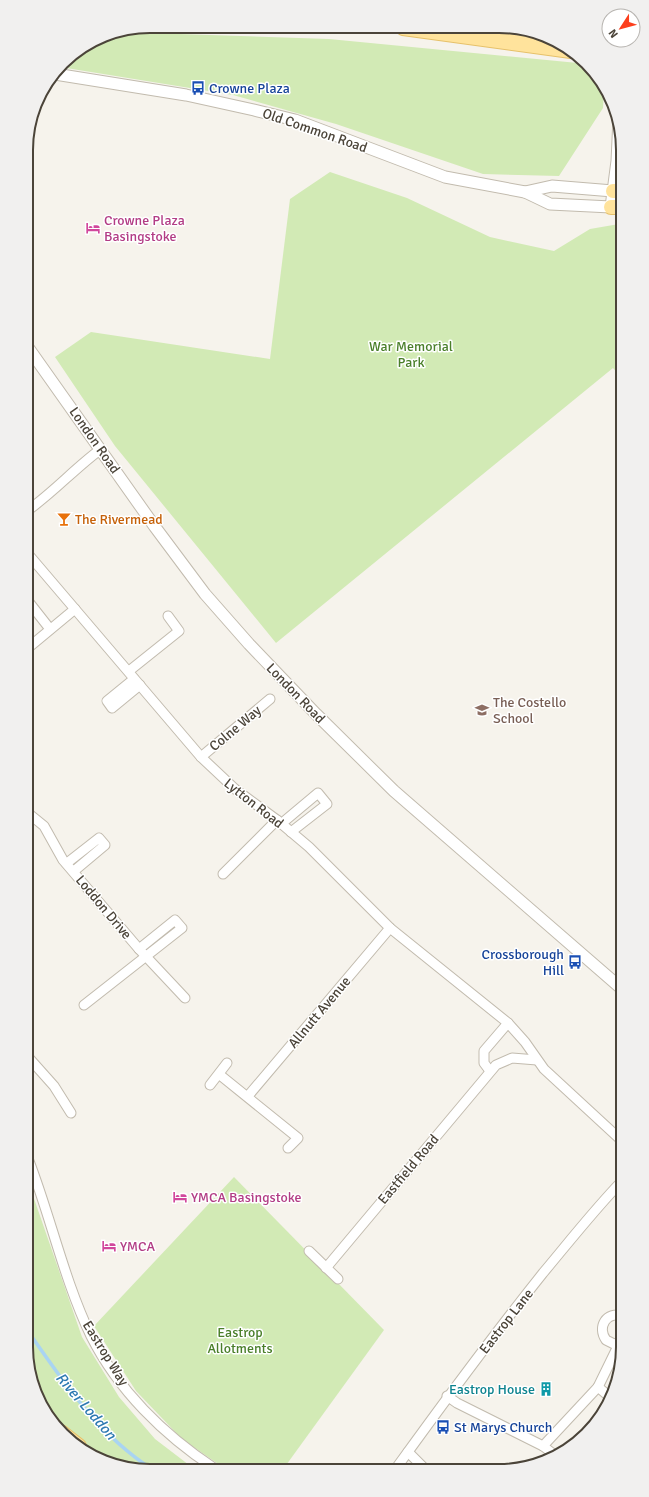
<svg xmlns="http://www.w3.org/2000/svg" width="649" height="1497" viewBox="0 0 649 1497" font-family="Signika,sans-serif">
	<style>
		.green { fill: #d2eab5 }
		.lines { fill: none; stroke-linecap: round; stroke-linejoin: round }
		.stream { stroke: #a9d4f2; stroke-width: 3.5 }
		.minor-casing { stroke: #c2bbae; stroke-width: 11 }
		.tertiary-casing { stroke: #c2bbae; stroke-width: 13 }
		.primary-casing { stroke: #e6c16a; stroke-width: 16 }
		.minor { stroke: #fff; stroke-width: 9 }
		.tertiary { stroke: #fff; stroke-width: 11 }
		.primary { stroke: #ffe39c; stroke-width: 14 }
		.labels { text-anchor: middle; stroke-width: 3; stroke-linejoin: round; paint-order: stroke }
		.transit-label { font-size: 14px; fill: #164399; stroke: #fff; text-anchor: start }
		.street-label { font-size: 14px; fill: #4b4439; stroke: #fff }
		.hotel-label { font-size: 14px; fill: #b23c85; stroke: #fff; text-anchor: start }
		.park-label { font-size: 14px; fill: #4a7f2a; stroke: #fff }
		.food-label { font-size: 14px; fill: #c56008; stroke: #fff; text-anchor: start }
		.education-label { font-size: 14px; fill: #785e54; stroke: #fff; text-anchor: start }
		.culture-label { font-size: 14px; fill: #0d838f; stroke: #fff; text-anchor: end }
		.water-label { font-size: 15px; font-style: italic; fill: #2e7ab2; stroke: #fff }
		.rim { fill: none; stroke: #4b4439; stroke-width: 2 }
	</style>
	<rect width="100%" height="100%" fill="#f6f3ec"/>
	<g class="green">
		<polygon points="141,28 179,34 329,39 588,64 604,91 603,108 559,176 483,174 336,124 233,95 60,67 68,57 103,35"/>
		<polygon points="330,172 407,198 490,237 554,251 590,229 619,224 620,376 613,368 276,643 115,446 55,357 91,332 270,359 290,199"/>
		<polygon points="234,1177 384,1330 284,1468 224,1468 182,1439 136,1391 94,1326"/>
		<polygon points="30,1187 82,1337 119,1397 155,1439 193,1468 126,1469 98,1455 48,1416 43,1409 30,1379"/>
	</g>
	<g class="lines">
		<path class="stream" d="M30 1334C64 1383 100 1436 152 1469"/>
		<defs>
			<g id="minor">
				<path d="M27 511C54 492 75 468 101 449"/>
				<polyline points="28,554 201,757 235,789 277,820 309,847 390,928 508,1023 525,1042 544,1069 622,1141"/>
				<polyline points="28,601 50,629"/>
				<polyline points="28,648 75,609"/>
				<polyline points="129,671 179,631 168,616"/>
				<polyline points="134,679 107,701 112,708 140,685"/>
				<polyline points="201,757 270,699"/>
				<polyline points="28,813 44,826 63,860 139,949 185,998"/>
				<polyline points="281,824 318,793 327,804 291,832"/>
				<polyline points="67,863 99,838 105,845 74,871"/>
				<polyline points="223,874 277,820"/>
				<polyline points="84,1005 182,928 175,920 139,949"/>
				<polyline points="29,1058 54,1086 71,1113"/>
				<polyline points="490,1071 484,1063 484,1051 508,1023"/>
				<polyline points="220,1075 298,1138 288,1148"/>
				<polyline points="210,1085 227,1063"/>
				<polyline points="248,1096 390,928"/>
				<path d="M29 1161C51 1218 64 1280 91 1336 118 1390 164 1435 214 1468"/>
				<polyline points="309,1251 338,1279"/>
				<polyline points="326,1268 496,1065 512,1058 537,1060"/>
				<path d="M623 1316C606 1311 597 1327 606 1340L614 1344 623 1343"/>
				<polyline points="598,1387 619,1344"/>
				<polyline points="447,1396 457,1403 543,1446 556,1456"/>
				<polyline points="543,1446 598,1387 611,1398"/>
				<polyline points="408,1452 423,1467"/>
				<path d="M397 1467C444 1402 492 1337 543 1273 569 1242 594 1210 622 1181"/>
			</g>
			<g id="tertiary">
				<polyline points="55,74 186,95 254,110 295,120 445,177 525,192 550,204 611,207 617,161 619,118"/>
				<polyline points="525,192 552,186 613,191"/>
				<polyline points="27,346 155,527 205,594 249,644 316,714 394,791 622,989"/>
			</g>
			<g id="primary">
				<polyline points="403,28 571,51"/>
				<polyline points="475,29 534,32"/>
				<polyline points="613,191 619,191"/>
				<polyline points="611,207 619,207"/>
				<polyline points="61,1432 79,1446"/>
			</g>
		</defs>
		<use href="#minor" class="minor-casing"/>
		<use href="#tertiary" class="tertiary-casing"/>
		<use href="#primary" class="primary-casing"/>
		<use href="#minor" class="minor"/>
		<use href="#tertiary" class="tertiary"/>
		<use href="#primary" class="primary"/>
	</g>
	<defs>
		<symbol id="bus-bare" viewBox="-9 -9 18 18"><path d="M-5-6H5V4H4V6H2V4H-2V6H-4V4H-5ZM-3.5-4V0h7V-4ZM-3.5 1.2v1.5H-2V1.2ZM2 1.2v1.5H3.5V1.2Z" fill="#1a4fb4" stroke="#fff" stroke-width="2.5" paint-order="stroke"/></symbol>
		<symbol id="hotel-bare" viewBox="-9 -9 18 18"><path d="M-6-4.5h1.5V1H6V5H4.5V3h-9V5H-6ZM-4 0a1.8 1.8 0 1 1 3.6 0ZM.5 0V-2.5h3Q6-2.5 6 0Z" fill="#d1479c" stroke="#fff" stroke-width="2.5" paint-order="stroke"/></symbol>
		<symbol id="bar-bare" viewBox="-9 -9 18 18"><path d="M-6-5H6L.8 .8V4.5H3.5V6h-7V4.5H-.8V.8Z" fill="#e8710a" stroke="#fff" stroke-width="2.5" paint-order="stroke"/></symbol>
		<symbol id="school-bare" viewBox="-9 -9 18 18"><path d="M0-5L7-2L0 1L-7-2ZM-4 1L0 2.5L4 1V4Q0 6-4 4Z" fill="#8d6e63" stroke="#fff" stroke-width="2.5" paint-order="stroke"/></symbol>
		<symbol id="building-bare" viewBox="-9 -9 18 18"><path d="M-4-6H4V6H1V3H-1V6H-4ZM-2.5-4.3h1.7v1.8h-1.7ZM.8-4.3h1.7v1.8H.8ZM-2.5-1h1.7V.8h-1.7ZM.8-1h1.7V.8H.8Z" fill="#0f9aa8" stroke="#fff" stroke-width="2.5" paint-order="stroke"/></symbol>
	</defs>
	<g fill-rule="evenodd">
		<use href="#bus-bare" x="188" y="78" width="20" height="20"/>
		<use href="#hotel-bare" x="83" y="218" width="20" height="20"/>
		<use href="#bar-bare" x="54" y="509" width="20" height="20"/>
		<use href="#school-bare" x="472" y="700" width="20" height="20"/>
		<use href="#bus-bare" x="565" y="952" width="20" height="20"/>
		<use href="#hotel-bare" x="170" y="1187" width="20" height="20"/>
		<use href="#hotel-bare" x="99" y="1236" width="20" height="20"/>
		<use href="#building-bare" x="536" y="1379" width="20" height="20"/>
		<use href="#bus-bare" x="433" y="1417" width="20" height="20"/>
	</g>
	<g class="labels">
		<g class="transit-label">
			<text x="209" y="93">Crowne Plaza</text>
			<text x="564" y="959" text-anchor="end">Crossborough<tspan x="564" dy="16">Hill</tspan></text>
			<text x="454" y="1432">St Marys Church</text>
		</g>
		<g class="street-label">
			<text transform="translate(315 130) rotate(19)" y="5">Old Common Road</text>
			<text transform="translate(95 440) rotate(55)" y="5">London Road</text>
			<text transform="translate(296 693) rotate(46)" y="5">London Road</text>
			<text transform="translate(235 728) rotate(-40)" y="5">Colne Way</text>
			<text transform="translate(254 803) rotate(38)" y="5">Lytton Road</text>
			<text transform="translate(104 907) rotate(50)" y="5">Loddon Drive</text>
			<text transform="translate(319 1012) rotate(-50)" y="5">Allnutt Avenue</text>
			<text transform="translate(408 1169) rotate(-50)" y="5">Eastfield Road</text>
			<text transform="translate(506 1321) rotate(-52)" y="5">Eastrop Lane</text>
			<text transform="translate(106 1353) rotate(58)" y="5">Eastrop Way</text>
		</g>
		<g class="hotel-label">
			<text x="104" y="225">Crowne Plaza<tspan x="104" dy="16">Basingstoke</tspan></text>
			<text x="191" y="1202">YMCA Basingstoke</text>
			<text x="120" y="1251">YMCA</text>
		</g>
		<g class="park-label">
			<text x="411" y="351">War Memorial<tspan x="411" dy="16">Park</tspan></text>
			<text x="240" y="1337">Eastrop<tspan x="240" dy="16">Allotments</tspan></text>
		</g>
		<g class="food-label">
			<text x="75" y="524">The Rivermead</text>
		</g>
		<g class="education-label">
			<text x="493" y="707">The Costello<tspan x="493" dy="16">School</tspan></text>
		</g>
		<g class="culture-label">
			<text x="535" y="1394">Eastrop House</text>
		</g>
		<g class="water-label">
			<text transform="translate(86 1406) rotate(49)" y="5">River Loddon</text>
		</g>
	</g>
	<path d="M0 0H649V1497H0ZM150 33H499A117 117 0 0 1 616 150V1347A117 117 0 0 1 499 1464H150A117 117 0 0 1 33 1347V150A117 117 0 0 1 150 33Z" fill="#f1f0ef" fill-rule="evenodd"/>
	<path class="rim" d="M150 33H499A117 117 0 0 1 616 150V1347A117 117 0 0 1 499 1464H150A117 117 0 0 1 33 1347V150A117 117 0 0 1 150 33Z"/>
	<g transform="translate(621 28) rotate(234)"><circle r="19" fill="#ffffff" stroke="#b7b4b0"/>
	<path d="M0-3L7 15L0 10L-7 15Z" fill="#fc3f1d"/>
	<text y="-6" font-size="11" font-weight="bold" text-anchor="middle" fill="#4b4439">N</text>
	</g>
</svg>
